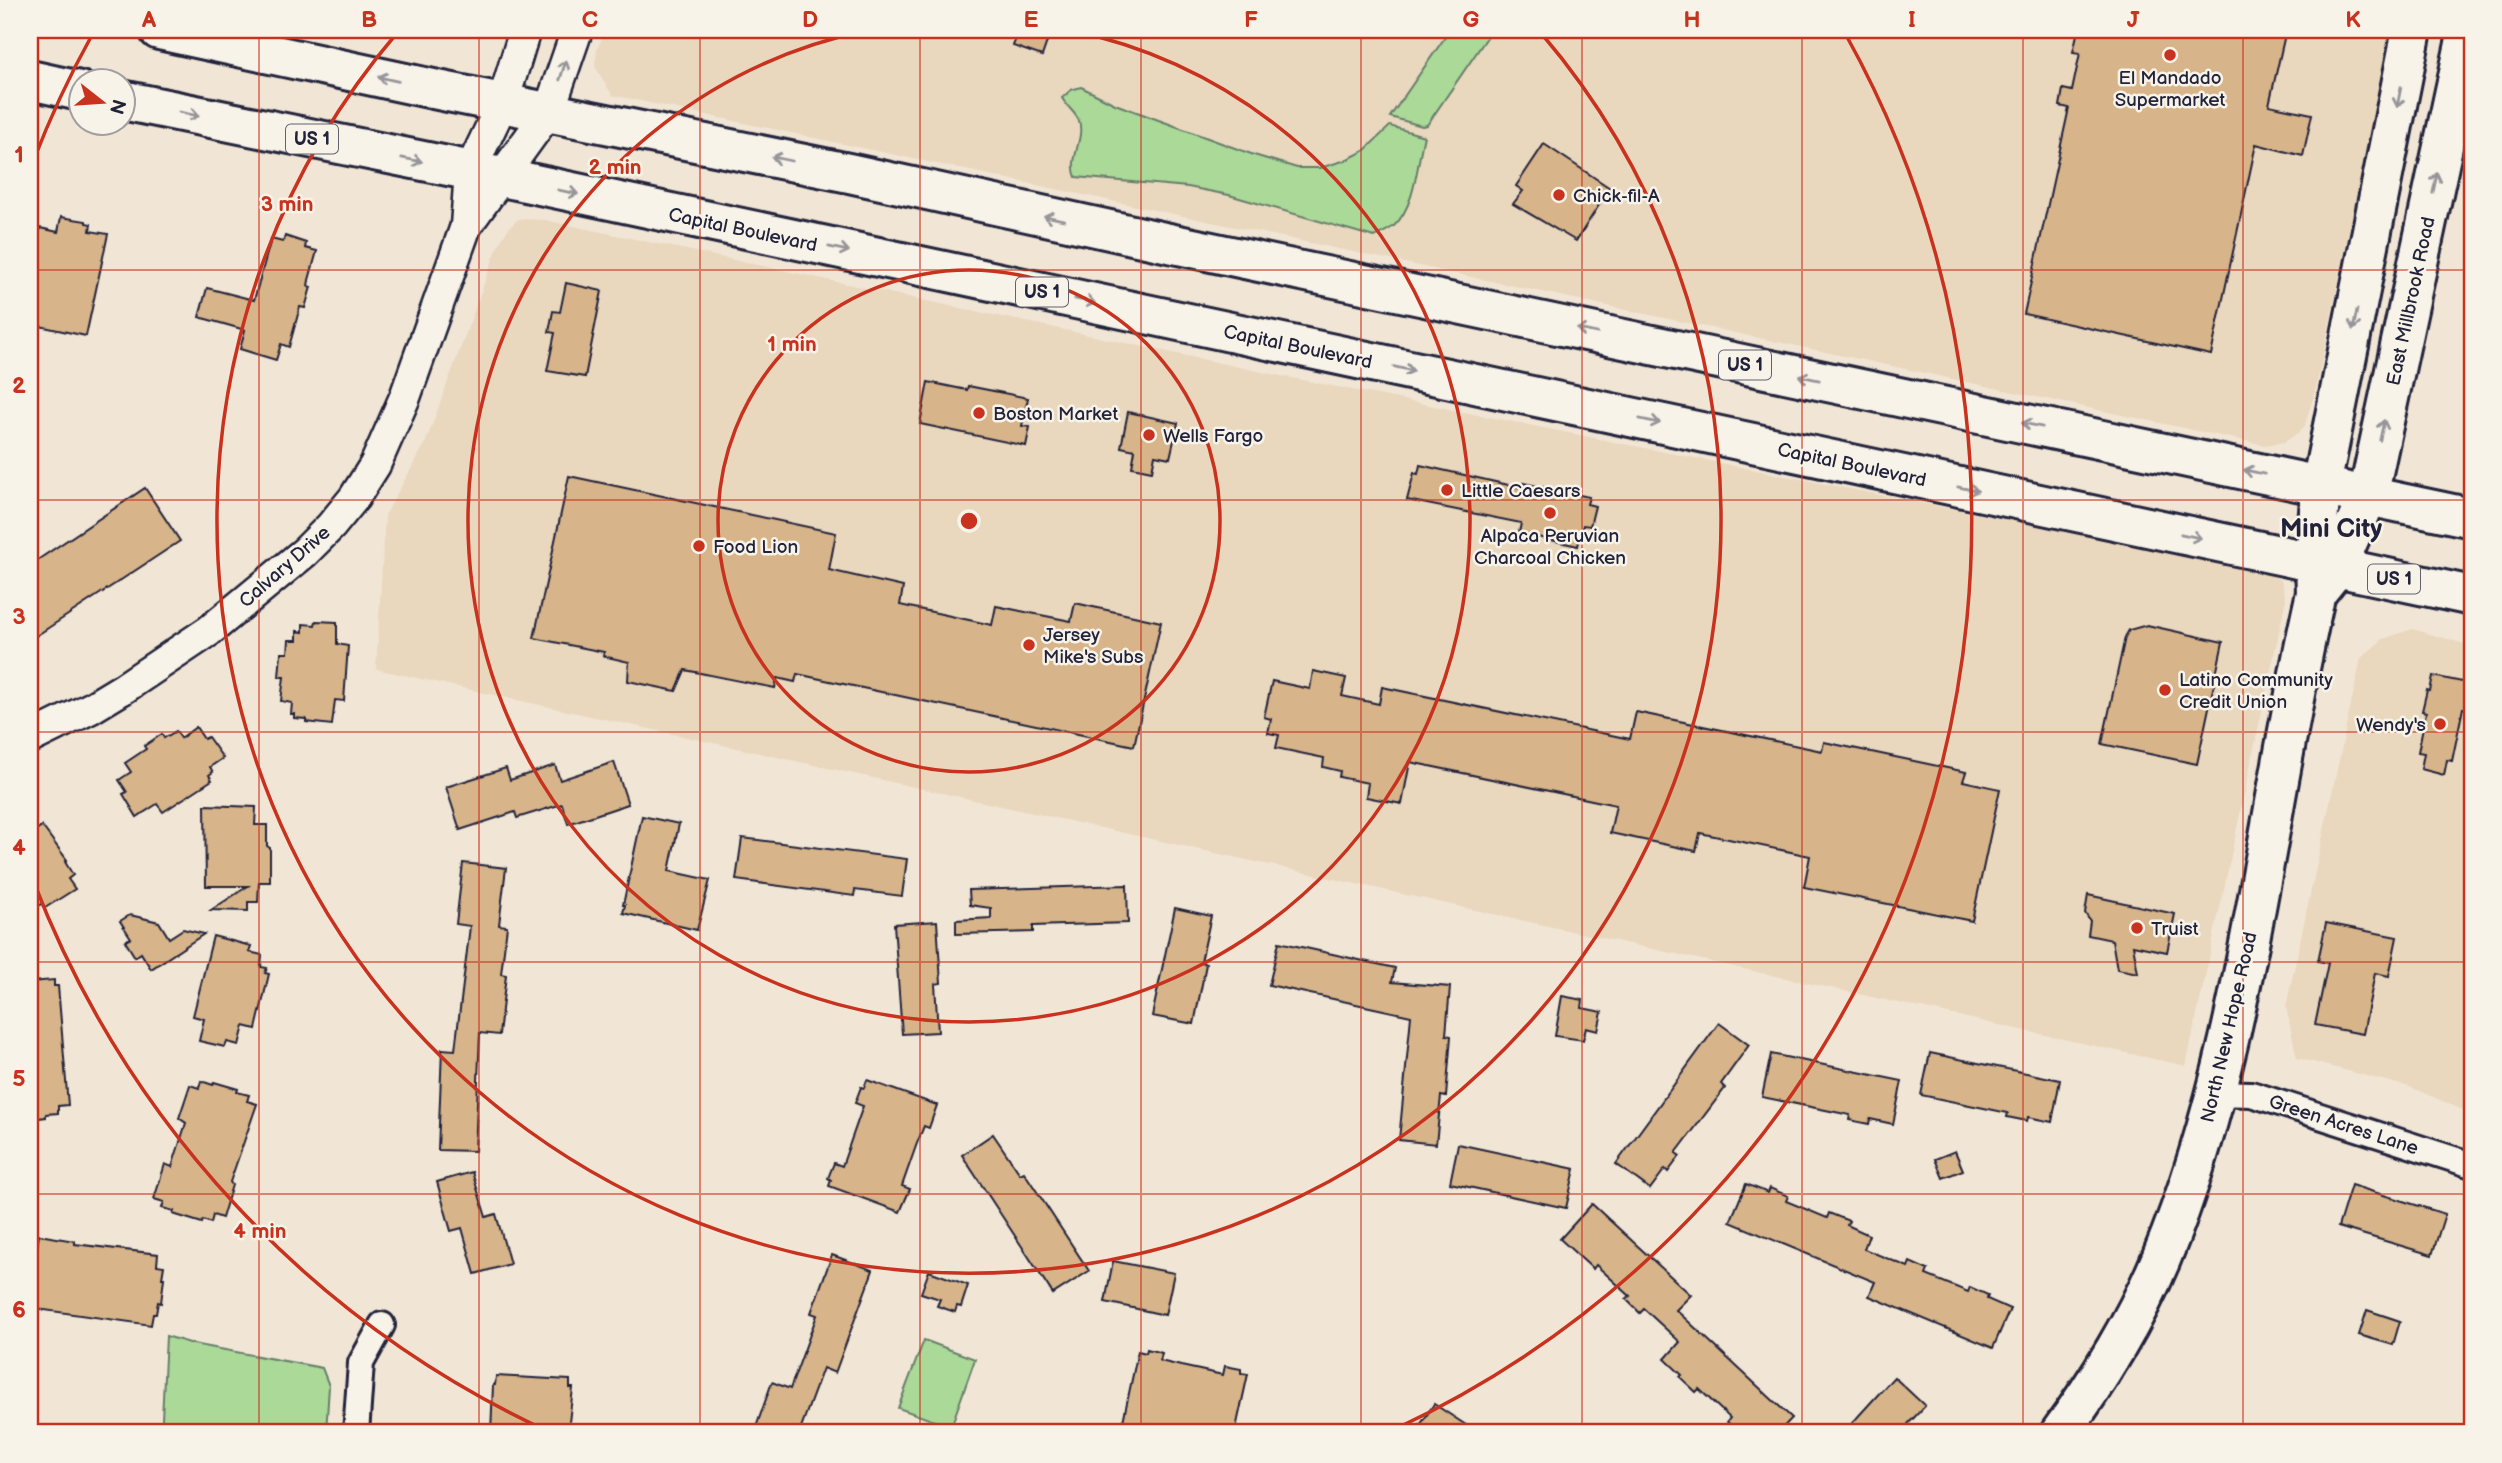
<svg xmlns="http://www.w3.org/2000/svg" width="2502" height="1463" viewBox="0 0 2502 1463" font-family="'Balsamiq Sans',sans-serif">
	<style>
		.built { fill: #e9d7be }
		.green { fill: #abd998; stroke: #667e6a; stroke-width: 2 }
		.building { fill: #d7b489; stroke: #22223b; stroke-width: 2 }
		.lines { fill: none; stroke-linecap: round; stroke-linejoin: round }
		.minor-casing { stroke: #22223b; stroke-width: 30 }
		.tertiary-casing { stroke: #22223b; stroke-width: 35 }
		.primary-casing { stroke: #22223b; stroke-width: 44 }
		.trunk-casing { stroke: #22223b; stroke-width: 44 }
		.minor { stroke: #f7f3e8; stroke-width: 24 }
		.tertiary { stroke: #f7f3e8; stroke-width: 30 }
		.primary { stroke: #f7f3e8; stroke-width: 38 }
		.trunk { stroke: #f7f3e8; stroke-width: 38 }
		.oneway { stroke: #97959a }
		.grid { fill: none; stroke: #c8321e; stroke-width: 2; stroke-opacity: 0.55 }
		.ring { fill: none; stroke: #c8321e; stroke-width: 3.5 }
		.poi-dot { fill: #c8321e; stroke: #f7f3e8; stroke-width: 2.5 }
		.labels { text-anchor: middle; stroke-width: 5; stroke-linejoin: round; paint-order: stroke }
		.shield { fill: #f7f3e8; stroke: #62616f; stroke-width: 2 }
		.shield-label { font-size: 18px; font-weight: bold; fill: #22223b }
		.poi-label { font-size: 19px; fill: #22223b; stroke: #f7f3e8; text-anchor: start }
		.street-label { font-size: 19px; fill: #22223b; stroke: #f7f3e8 }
		.district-label { font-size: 26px; font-weight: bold; fill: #22223b; stroke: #f7f3e8 }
		.centre { fill: #c8321e; stroke: #f7f3e8; stroke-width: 3.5 }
		.ring-label { font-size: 21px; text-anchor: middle; font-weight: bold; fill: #c8321e; stroke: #f7f3e8; stroke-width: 5; stroke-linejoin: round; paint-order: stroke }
		.neatline { fill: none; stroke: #c8321e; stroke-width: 2.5 }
		.grid-label { font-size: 23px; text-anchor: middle; font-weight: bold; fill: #c8321e }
	</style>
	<rect width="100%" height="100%" fill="#f1e6d5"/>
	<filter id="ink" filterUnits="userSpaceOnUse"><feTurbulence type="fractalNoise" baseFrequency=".0143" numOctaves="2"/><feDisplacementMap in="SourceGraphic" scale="14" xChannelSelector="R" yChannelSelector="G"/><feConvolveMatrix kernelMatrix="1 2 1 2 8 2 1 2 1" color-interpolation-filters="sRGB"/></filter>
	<g filter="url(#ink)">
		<g class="built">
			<polygon points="605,30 2391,30 2316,388 2304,428 2285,442 2264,445 612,95 595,66 597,50"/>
			<polygon points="518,219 545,220 1272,374 2263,571 2281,580 2286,599 2186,1066 376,669 385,515 425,444 498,246 508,229"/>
			<polygon points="2412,629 2472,646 2472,1114 2410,1087 2297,1058 2286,1007 2361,658 2383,639"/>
		</g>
		<g class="green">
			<polygon points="1450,30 1492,30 1427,125 1422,126 1390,117"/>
			<path d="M1081 87 1115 104 1254 155 1297 168H1320L1346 160 1364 151 1390 126 1424 136C1417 163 1416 205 1394 226 1389 230 1380 234 1374 237L1229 195 1188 187 1076 177C1068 160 1085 139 1079 121 1075 112 1067 107 1062 98L1071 90Z"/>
			<polygon points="166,1336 193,1344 322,1368 329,1386 326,1433 159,1433 162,1419"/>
			<polygon points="924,1340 975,1359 951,1427 898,1408"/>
		</g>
		<g class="building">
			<polygon points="1019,30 1051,30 1042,56 1013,46"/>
			<polygon points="2078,30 2286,30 2269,105 2312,114 2303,156 2256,144 2211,355 2024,314 2069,108 2060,106 2063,89 2072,91 2080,53 2073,52"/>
			<polygon points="1544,144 1610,188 1576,241 1513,204 1523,191 1516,186"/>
			<polygon points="61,217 86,221 86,223 91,224 90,231 108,234 86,336 30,324 30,276 40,228 58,232"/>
			<polygon points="285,236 306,243 305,248 317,251 309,280 308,286 311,287 305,308 300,307 289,347 281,344 276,360 240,349 245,330 199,317 207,288 254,300 271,239 283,242"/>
			<polygon points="566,283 602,291 585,377 547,371 555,333 549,332 553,311 560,312"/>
			<polygon points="928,382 967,390 968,386 1028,398 1022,426 1030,427 1026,446 920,424"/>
			<polygon points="1128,412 1178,423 1170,458 1155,455 1152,471 1132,467 1135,450 1121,447"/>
			<polygon points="1420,465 1522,488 1523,483 1589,497 1587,504 1595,506 1590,526 1583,525 1578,546 1519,533 1521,523 1407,500 1414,473 1418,474"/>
			<polygon points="569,476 836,533 829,570 903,587 900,605 992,625 996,606 1071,621 1075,603 1161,622 1134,746 797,674 795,682 777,678 775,688 685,670 676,691 628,681 629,662 603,656 604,652 534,638"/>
			<polygon points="145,488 180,541 30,640 30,565"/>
			<polygon points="316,621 337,622 337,644 348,646 344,701 335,700 332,725 306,722 306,719 294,718 294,714 291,714 292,703 281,701 284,677 279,677 281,653 288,653 289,640 297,640 297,631 303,632 303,624 315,625"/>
			<polygon points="2147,625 2223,642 2197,764 2102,744 2125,637 2129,630"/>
			<polygon points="1313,671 1346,678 1342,696 1379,704 1382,687 1630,739 1636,712 1822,751 1824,742 1966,772 1963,781 2000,789 1972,921 1804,887 1810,856 1700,833 1696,851 1610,833 1616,805 1410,762 1402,804 1366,797 1368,783 1339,777 1340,771 1323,767 1324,758 1276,748 1279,735 1268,733 1271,719 1264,717 1272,681 1310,689"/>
			<polygon points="2433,676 2472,684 2470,710 2463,708 2452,761 2447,760 2444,775 2421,769 2424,753 2418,752 2426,712 2422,711 2427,690 2430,691"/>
			<polygon points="196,727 204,739 208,737 223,758 210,767 213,772 209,775 212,780 163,812 157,804 137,817 123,794 127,792 119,780 131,772 125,763 146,749 144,746 162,734 164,738 176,731 181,738"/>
			<polygon points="614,762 628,804 568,824 562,804 517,818 515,812 460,830 446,787 506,768 510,780 555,765 560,780"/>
			<polygon points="205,805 256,807 255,825 267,825 267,846 270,848 270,882 259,882 258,902 248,902 248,911 211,910 248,886 206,886"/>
			<polygon points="642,816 679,824 669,871 710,880 697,930 623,913 625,905 623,905"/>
			<polygon points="42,826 67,860 65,862 73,875 68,879 75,889 45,908 42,904 30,911 30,834"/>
			<polygon points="742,838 907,859 902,896 855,890 854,896 736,880"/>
			<polygon points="463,863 506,868 499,925 507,926 501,974 506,975 499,1035 480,1033 475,1151 438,1150 442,1049 455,1050 470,926 456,924"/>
			<polygon points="1127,885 1128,923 1033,926 1033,932 956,934 956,920 991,918 991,908 970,905 969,890"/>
			<polygon points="2088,895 2175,914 2167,952 2133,945 2138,973 2117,969 2112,940 2088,935 2090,921 2085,913"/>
			<polygon points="1175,908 1211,916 1201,962 1206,964 1194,1024 1152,1016"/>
			<polygon points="130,915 159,922 169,938 183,929 204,934 151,969 141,953 135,957 125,941 131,938 120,921"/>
			<polygon points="937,921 941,983 935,984 938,1032 902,1034 894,924"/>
			<polygon points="2326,923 2397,937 2389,976 2375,973 2363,1034 2315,1025 2328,963 2318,961"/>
			<polygon points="213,936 251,946 249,952 262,955 261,967 267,968 265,973 269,974 256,1029 244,1026 239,1045 227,1042 225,1047 199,1041 204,1019 193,1016"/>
			<polygon points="1279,942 1395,968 1392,982 1450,987 1446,1035 1451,1036 1446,1097 1441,1096 1436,1144 1399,1140 1411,1016 1269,985"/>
			<polygon points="54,980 54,986 58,986 68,1105 58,1106 58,1113 46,1114 46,1117 30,1119 30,982"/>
			<polygon points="1562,996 1583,1000 1582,1008 1602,1012 1598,1031 1586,1028 1583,1040 1555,1036"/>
			<polygon points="1719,1023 1749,1045 1721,1084 1725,1088 1676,1153 1680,1156 1668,1172 1665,1169 1650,1189 1616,1164"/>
			<polygon points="1930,1053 2060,1080 2052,1122 2028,1117 2027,1121 2007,1117 2008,1113 1921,1095"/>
			<polygon points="1771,1054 1902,1081 1893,1124 1870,1119 1869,1124 1849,1120 1850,1115 1762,1097"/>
			<polygon points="867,1080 937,1105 929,1128 924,1126 916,1146 902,1186 910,1189 900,1212 829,1186 831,1180 828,1178 834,1163 842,1166 863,1106 855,1103 861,1087 864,1088"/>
			<polygon points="201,1081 213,1085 214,1082 238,1089 237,1092 249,1095 247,1101 257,1104 230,1182 232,1185 222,1218 213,1215 211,1223 203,1220 202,1223 173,1214 174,1211 162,1208 164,1202 154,1199 165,1164 172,1167 186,1123 179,1118 190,1085 199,1088"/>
			<polygon points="993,1134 1020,1174 1024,1172 1089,1271 1053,1294 962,1155"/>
			<polygon points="1458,1144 1575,1169 1566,1208 1450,1183"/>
			<polygon points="1955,1151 1963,1170 1943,1178 1935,1159"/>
			<polygon points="472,1172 486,1217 496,1214 510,1264 475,1274 462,1228 451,1231 437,1182"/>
			<polygon points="1746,1184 1768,1193 1770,1188 1788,1196 1786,1201 1827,1218 1829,1213 1849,1221 1847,1225 1869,1235 1864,1249 1908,1267 1910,1262 1928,1270 1926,1275 1968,1292 1970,1287 1988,1295 1987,1299 2010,1309 1993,1348 1869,1296 1875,1282 1730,1222"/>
			<polygon points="2351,1185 2445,1214 2432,1255 2338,1227"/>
			<polygon points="1592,1204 1691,1295 1676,1310 1792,1418 1778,1433 1739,1433 1727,1422 1730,1418 1699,1389 1696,1392 1680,1377 1682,1375 1665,1359 1680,1342 1644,1309 1640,1313 1626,1299 1630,1296 1596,1265 1593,1269 1560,1239"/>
			<polygon points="39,1235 75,1241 75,1244 158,1254 157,1265 164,1266 162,1278 164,1278 161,1303 158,1302 156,1314 153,1314 151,1325 37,1309 39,1297 30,1295 30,1264 32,1247 37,1247"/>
			<polygon points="832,1255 873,1270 835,1373 823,1368 799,1433 754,1433 772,1382 790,1389 817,1315 811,1313"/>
			<polygon points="1113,1261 1174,1273 1165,1315 1105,1302"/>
			<polygon points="929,1271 968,1285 961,1307 957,1306 955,1312 937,1306 940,1299 921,1293"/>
			<polygon points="2367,1310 2400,1321 2393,1345 2359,1335"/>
			<polygon points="1147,1349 1162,1353 1160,1361 1181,1366 1223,1375 1225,1366 1241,1369 1241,1373 1248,1374 1235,1433 1195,1433 1147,1424 1145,1432 1122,1426 1138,1351 1146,1353"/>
			<polygon points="496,1376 570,1380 570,1388 573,1388 568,1431 510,1428 510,1433 491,1433 493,1385 495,1385"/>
			<polygon points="1894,1377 1925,1406 1908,1424 1918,1433 1843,1433"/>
			<polygon points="1434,1404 1478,1433 1415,1433"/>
		</g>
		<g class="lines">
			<defs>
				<g id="minor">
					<polyline points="2214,1093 2251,1094 2261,1097 2472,1165"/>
					<polyline points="356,1433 361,1363 382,1325"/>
				</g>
				<g id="tertiary">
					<polyline points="466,226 549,111 577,30"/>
					<polyline points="30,738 91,708 124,688 209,631 305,552 331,526 354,498 375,465 405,397 466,226 470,171 503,102 525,30"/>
				</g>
				<g id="primary">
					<polyline points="2317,592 2337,567 2368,496 2468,30"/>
					<path d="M2060 1433C2097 1383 2137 1317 2161 1259 2248 1049 2265 813 2316 593L2315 563 2321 486 2412 30"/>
				</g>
				<g id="trunk">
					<polyline points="159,30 438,90 849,173 1169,243 2472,518"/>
					<polyline points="30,80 80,91"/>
					<polyline points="122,100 502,177 2472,596"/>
				</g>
			</defs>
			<use href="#minor" class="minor-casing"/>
			<use href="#tertiary" class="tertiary-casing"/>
			<use href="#primary" class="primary-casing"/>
			<use href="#trunk" class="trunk-casing"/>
			<use href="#minor" class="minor"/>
			<use href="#tertiary" class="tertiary"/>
			<use href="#primary" class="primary"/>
			<use href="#trunk" class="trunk"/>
		</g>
		<defs><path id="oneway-shaft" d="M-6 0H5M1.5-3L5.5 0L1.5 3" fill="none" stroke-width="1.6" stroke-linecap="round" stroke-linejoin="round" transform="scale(1.75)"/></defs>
		<g class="oneway">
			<use href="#oneway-shaft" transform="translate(563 70) rotate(-72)"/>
			<use href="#oneway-shaft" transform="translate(388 79) rotate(-167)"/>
			<use href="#oneway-shaft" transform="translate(2399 97) rotate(101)"/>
			<use href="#oneway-shaft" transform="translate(189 114) rotate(12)"/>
			<use href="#oneway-shaft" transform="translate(782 159) rotate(-168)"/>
			<use href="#oneway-shaft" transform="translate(412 160) rotate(11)"/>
			<use href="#oneway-shaft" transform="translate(2435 183) rotate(-78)"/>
			<use href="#oneway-shaft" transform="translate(568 192) rotate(12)"/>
			<use href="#oneway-shaft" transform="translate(1054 218) rotate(-168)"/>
			<use href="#oneway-shaft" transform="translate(839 249) rotate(12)"/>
			<use href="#oneway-shaft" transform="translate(1085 301) rotate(12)"/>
			<use href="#oneway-shaft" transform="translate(2355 320) rotate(101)"/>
			<use href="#oneway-shaft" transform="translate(1587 331) rotate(-168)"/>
			<use href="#oneway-shaft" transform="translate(1404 369) rotate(13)"/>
			<use href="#oneway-shaft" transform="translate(1809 378) rotate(-168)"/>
			<use href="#oneway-shaft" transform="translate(1650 421) rotate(12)"/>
			<use href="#oneway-shaft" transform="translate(2032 425) rotate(-168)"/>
			<use href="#oneway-shaft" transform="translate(2382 430) rotate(-78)"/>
			<use href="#oneway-shaft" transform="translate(2254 472) rotate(-168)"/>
			<use href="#oneway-shaft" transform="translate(1968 489) rotate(12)"/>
			<use href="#oneway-shaft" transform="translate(2191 536) rotate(12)"/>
		</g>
	</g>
	<path class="grid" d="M259 30V1433M479 30V1433M700 30V1433M920 30V1433M1141 30V1433M1361 30V1433M1582 30V1433M1802 30V1433M2023 30V1433M2243 30V1433M30 270H2472M30 500H2472M30 732H2472M30 962H2472M30 1194H2472"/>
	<g class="ring">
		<circle cx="969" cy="521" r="251"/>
		<path d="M1069 30A501 501 0 1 1 869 30"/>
		<path d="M1541 33A752 752 0 1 1 397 33"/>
		<path d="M545 1430A1003 1003 0 0 1 33 880M33 162A1003 1003 0 0 1 92 35M1846 35A1003 1003 0 0 1 1393 1430"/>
	</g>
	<g class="poi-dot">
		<circle cx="2170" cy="55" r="7"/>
		<circle cx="1559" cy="195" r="7"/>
		<circle cx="979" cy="413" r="7"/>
		<circle cx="1149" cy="435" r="7"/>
		<circle cx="1447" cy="490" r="7"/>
		<circle cx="1550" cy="513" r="7"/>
		<circle cx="699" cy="546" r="7"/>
		<circle cx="1029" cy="645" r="7"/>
		<circle cx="2165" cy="690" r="7"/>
		<circle cx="2440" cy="724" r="7"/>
		<circle cx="2137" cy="928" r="7"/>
	</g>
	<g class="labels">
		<g class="shield">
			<rect x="286" y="124.5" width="52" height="29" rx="5"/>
			<rect x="1016" y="277.5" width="52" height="29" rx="5"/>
			<rect x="1719" y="350.5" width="52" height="29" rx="5"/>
			<rect x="2368" y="564.5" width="52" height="29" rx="5"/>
		</g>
		<g class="shield-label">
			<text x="312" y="145">US 1</text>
			<text x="1042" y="298">US 1</text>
			<text x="1745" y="371">US 1</text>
			<text x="2394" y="585">US 1</text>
		</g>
		<g class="poi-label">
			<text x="2170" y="84" text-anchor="middle">El Mandado<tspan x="2170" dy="22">Supermarket</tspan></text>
			<text x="1573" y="202">Chick-fil-A</text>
			<text x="993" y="420">Boston Market</text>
			<text x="1163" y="442">Wells Fargo</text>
			<text x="1461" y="497">Little Caesars</text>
			<text x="1550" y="542" text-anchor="middle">Alpaca Peruvian<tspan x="1550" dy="22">Charcoal Chicken</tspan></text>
			<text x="713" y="553">Food Lion</text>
			<text x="1043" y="641">Jersey<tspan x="1043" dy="22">Mike's Subs</tspan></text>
			<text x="2179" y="686">Latino Community<tspan x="2179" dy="22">Credit Union</tspan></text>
			<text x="2426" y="731" text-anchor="end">Wendy's</text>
			<text x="2151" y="935">Truist</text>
		</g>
		<g class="street-label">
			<text transform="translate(743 229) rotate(12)" y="7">Capital Boulevard</text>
			<text transform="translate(2410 301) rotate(-78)" y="7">East Millbrook Road</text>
			<text transform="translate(1298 346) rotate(12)" y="7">Capital Boulevard</text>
			<text transform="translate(1852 464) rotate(12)" y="7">Capital Boulevard</text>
			<text transform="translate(284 566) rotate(-41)" y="7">Calvary Drive</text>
			<text transform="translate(2228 1027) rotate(-77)" y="7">North New Hope Road</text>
			<text transform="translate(2344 1124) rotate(18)" y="7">Green Acres Lane</text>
		</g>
		<g class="district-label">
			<text x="2331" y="537">Mini City</text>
		</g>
	</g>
	<circle cx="969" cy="521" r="10" class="centre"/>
	<g class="ring-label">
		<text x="615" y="174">2 min</text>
		<text x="287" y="211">3 min</text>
		<text x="792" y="351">1 min</text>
		<text x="260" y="1238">4 min</text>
	</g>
	<rect width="2502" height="1463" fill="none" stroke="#f7f3e8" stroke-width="77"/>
	<g transform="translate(102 102) rotate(107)"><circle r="33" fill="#f7f3e8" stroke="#a29fa3" stroke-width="2"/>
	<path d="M0-5L12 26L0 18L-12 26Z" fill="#c8321e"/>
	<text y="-10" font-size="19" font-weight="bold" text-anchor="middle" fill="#22223b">N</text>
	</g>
	<rect x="38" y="38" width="2426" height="1386" class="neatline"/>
	<g class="grid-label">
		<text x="149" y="27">A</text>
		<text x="369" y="27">B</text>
		<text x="590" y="27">C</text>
		<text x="810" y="27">D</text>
		<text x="1031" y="27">E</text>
		<text x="1251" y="27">F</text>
		<text x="1471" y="27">G</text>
		<text x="1692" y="27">H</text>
		<text x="1912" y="27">I</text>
		<text x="2133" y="27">J</text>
		<text x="2353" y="27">K</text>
		<text x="19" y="162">1</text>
		<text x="19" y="393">2</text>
		<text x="19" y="624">3</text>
		<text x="19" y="855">4</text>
		<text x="19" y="1086">5</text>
		<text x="19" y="1317">6</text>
	</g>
</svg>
